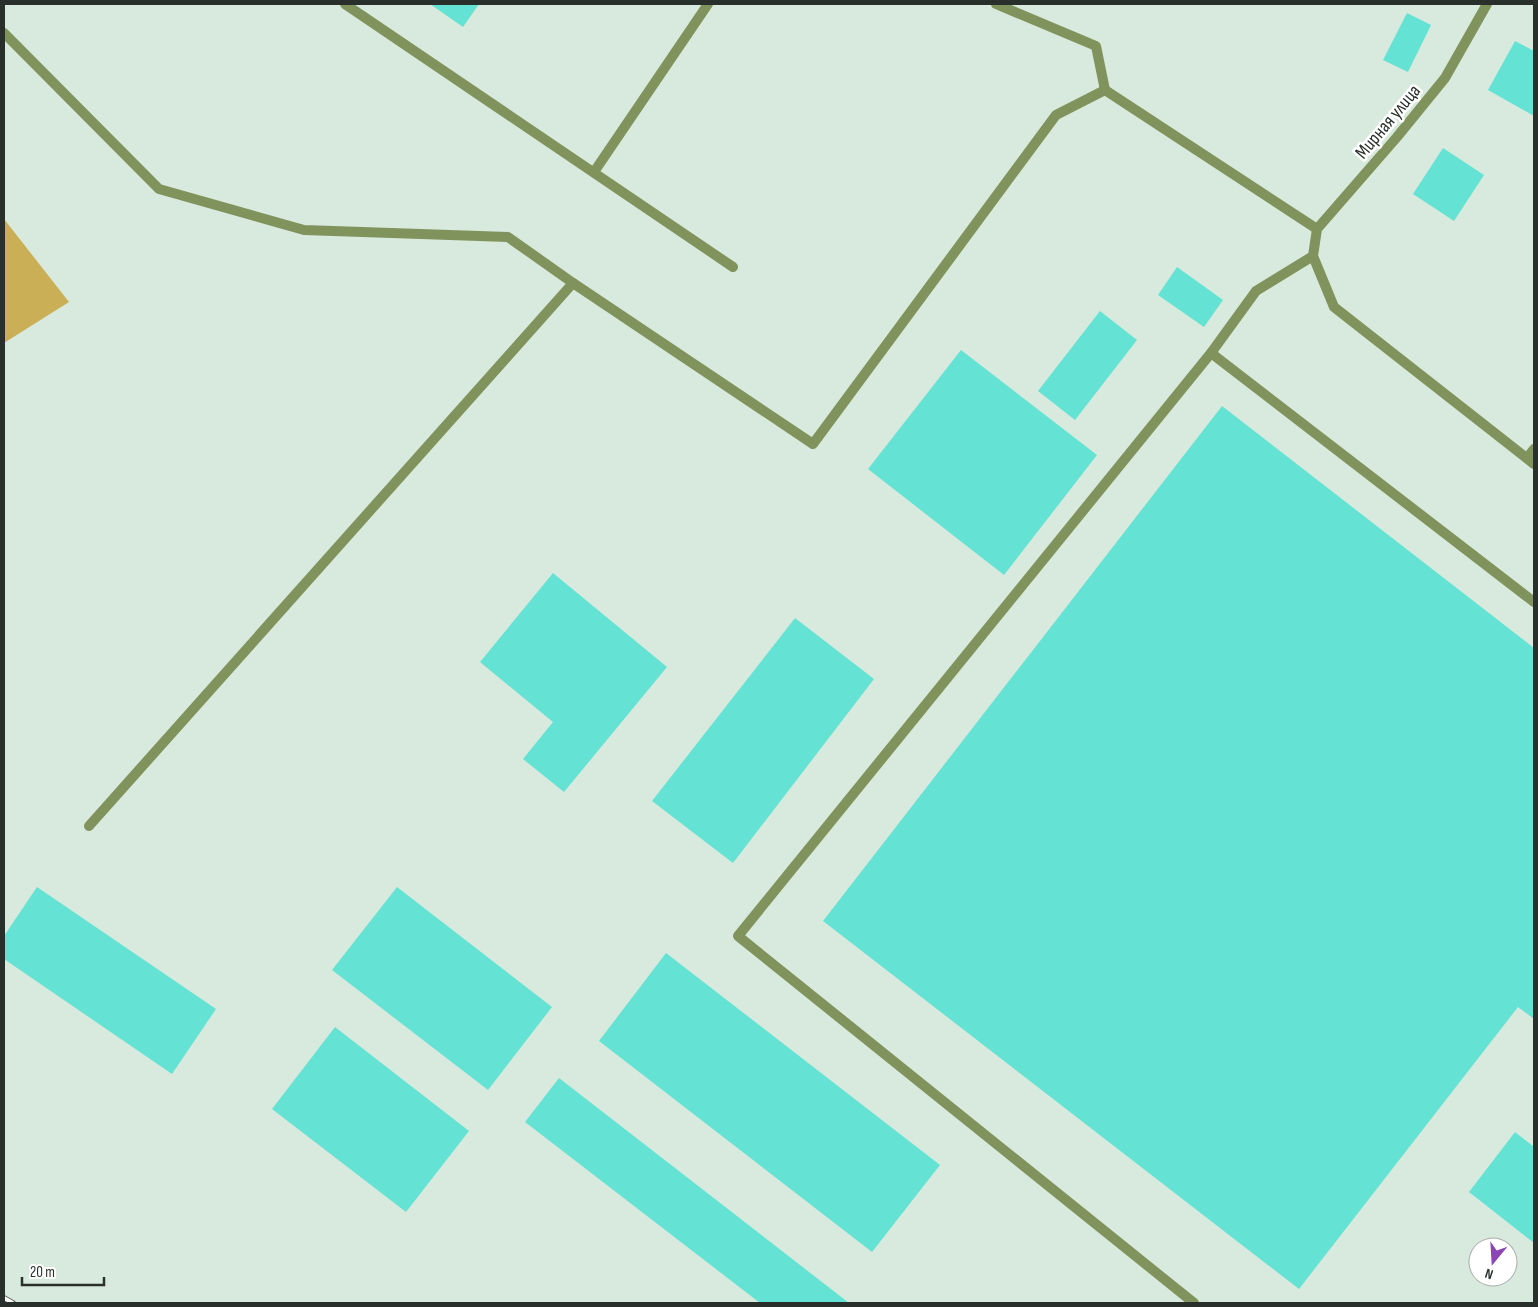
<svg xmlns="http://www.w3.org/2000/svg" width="1538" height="1307" viewBox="0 0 1538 1307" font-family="'Sofia Sans Condensed',sans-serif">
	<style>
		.forest { fill: #cbaf56 }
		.building { fill: #64e2d4 }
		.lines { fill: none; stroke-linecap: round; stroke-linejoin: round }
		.lane { stroke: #81935d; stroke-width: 10 }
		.street { stroke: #81935d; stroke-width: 10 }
		.rail-casing { stroke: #4e5851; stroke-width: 5.5 }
		.rail { stroke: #fff; stroke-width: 4; stroke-dasharray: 11; stroke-linecap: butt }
		.labels { text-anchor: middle; stroke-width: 5; stroke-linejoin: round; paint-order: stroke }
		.street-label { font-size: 19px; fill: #29302b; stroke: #fff }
	</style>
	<rect width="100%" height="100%" fill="#d8eadd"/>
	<polygon class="forest" points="4,219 69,302 4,343"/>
	<g class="building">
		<polygon points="430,4 479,4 463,27"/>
		<polygon points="1407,13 1431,25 1408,72 1383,60"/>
		<polygon points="1515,41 1534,51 1534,116 1488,90"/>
		<polygon points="1443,148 1484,175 1454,221 1413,194"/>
		<polygon points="1177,267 1223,300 1204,327 1158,295"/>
		<polygon points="1100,311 1137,340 1075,420 1038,391"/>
		<polygon points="961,350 1097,455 1004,575 868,469"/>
		<polygon points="1222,406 1534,648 1534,1019 1518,1007 1299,1289 823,921"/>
		<polygon points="553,573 667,667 564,792 523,759 553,722 480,662"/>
		<polygon points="795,618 874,679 733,863 652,801"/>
		<polygon points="37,887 216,1009 172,1074 4,959 4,936"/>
		<polygon points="397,887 552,1007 488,1090 332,970"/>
		<polygon points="666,953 940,1165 872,1252 599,1041"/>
		<polygon points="335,1027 469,1131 406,1212 272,1109"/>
		<polygon points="559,1078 849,1303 760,1303 525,1122"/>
		<polygon points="1515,1132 1534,1147 1534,1243 1469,1192"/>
	</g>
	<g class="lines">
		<g class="lane">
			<polyline points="345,4 733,267"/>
			<polyline points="996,4 1096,46 1105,90"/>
			<polyline points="4,33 159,189 304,230 508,237 573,283 813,444 1056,115 1105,90 1317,229"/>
			<polyline points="594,172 708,4"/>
			<polyline points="1211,353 1534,602"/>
			<polyline points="1527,458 1534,449"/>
			<polyline points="89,826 573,283"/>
			<polyline points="1194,1303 738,936 1211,353 1256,291 1313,256"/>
		</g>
		<polyline class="street" points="1487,4 1445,78 1397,137 1317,229 1313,256 1334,307 1534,464"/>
		<defs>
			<polyline id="rail" points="4,1298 13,1303"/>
		</defs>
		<use href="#rail" class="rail-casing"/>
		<use href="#rail" class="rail"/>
	</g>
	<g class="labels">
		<g class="street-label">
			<text transform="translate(1387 121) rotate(-50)" y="7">Мирная улица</text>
		</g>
	</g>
	<rect width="1538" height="1307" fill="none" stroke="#29302b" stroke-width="10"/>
	<g transform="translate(1493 1262) rotate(198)"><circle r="24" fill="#ffffff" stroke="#a9acaa"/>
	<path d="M0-4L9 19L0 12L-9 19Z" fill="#8c44b6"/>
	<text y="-8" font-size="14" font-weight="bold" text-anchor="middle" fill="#29302b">N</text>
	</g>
	<path d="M22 1277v8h82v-8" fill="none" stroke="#29302b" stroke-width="2.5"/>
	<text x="30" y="1277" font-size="15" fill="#29302b" stroke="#ffffff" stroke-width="4" paint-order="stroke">20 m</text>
</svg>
